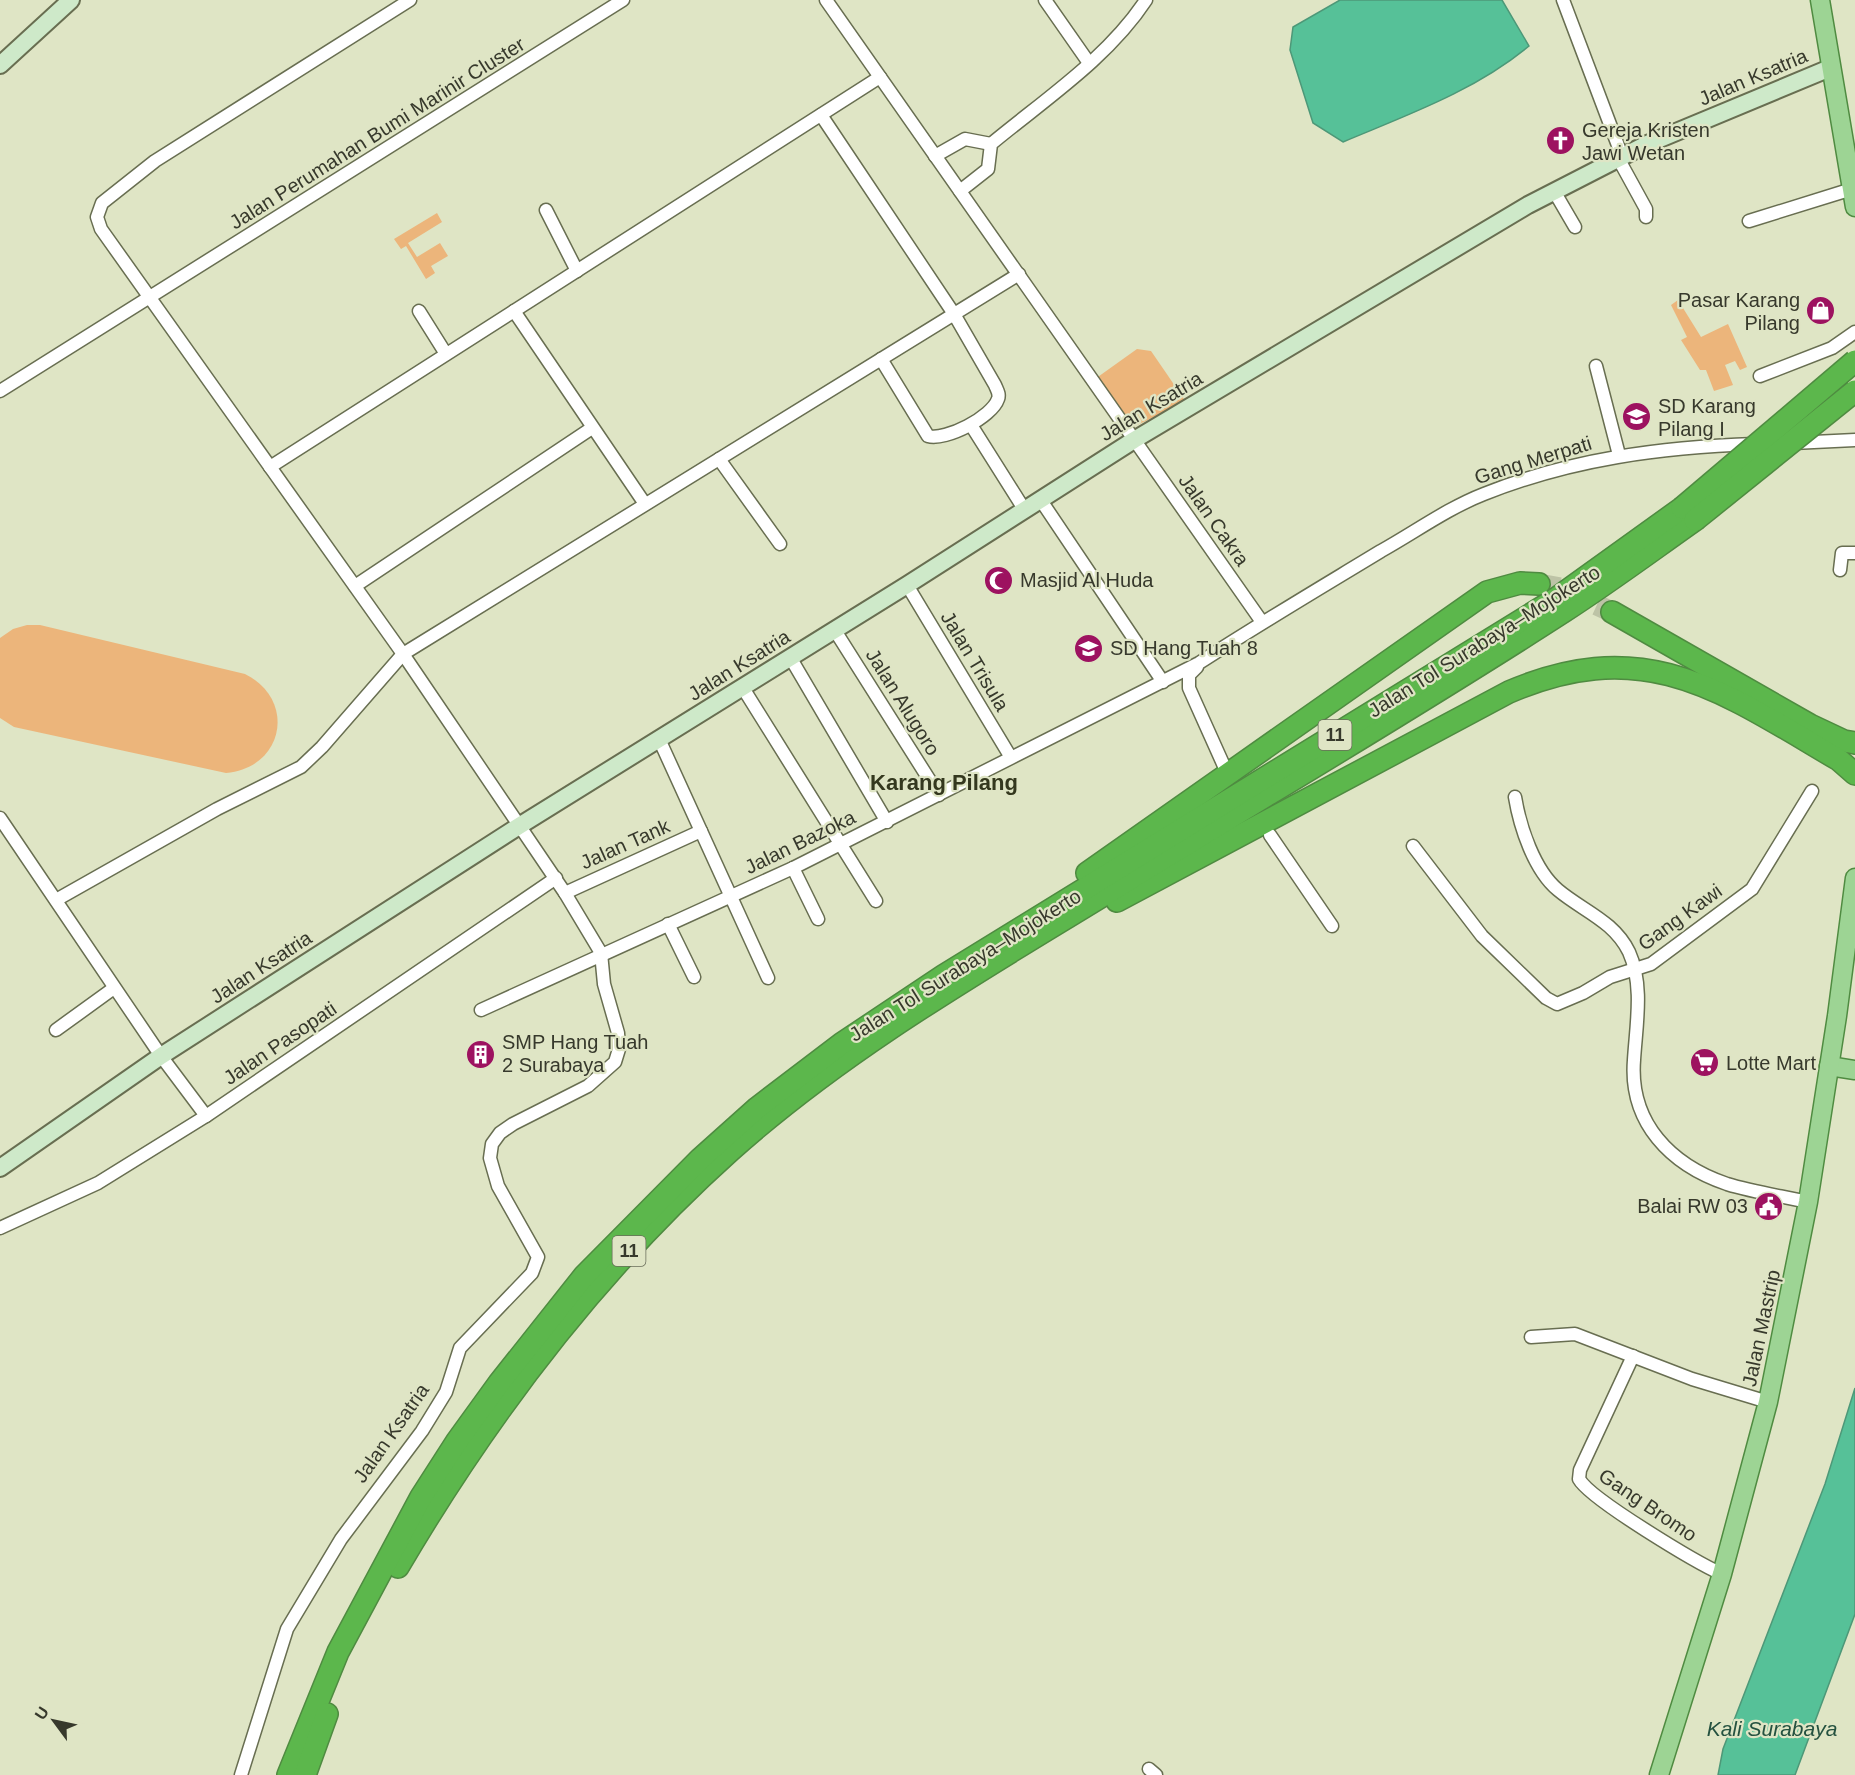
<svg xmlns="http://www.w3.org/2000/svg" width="1855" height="1775" viewBox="0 0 1855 1775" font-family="Arial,sans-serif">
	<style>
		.green { fill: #ecb57b }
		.water { fill: #56c198; stroke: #4d9878; stroke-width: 1.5 }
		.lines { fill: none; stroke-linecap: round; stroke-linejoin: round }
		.highway-tunnel { stroke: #bdc3a6; stroke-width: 21; stroke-dasharray: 21 10; stroke-linecap: butt }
		.street-casing { stroke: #686e51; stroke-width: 15 }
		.secondary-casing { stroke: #686e51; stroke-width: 20 }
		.primary-casing { stroke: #4f8b41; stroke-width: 21 }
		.highway-casing { stroke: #4f8b41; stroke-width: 24 }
		.street { stroke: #fff; stroke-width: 12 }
		.secondary { stroke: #cee9c9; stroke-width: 16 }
		.primary { stroke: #9dd494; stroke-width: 18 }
		.highway { stroke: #5cb74c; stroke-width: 21 }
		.highway-bridge-casing { stroke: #4f8b41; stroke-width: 24; stroke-linecap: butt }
		.highway-bridge { stroke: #5cb74c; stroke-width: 21 }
		.labels { text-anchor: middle; stroke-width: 4.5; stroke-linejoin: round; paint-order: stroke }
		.shield { fill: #dfe5c5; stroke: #696d5a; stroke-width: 1.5 }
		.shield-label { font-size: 18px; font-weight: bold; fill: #37392c }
		.street-label { font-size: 20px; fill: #37392c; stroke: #dfe5c5 }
		.poi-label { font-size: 20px; fill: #37392c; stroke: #dfe5c5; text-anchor: start }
		.water-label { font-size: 21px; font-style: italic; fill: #255240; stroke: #dfe5c5 }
		.quarter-label { font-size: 22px; font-weight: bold; fill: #34381e; stroke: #dfe5c5 }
	</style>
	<rect width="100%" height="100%" fill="#dfe5c5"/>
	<g class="green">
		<polygon points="437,213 442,222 408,243 417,257 440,243 448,256 431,266 435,273 426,279 406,246 401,249 394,239"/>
		<polygon points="1678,300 1701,337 1728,324 1747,367 1740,370 1735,361 1725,365 1733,385 1714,391 1706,370 1700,370 1681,340 1687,337 1671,305"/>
		<polygon points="1137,349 1151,351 1186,402 1133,427 1095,379"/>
		<path d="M27 625H40L245 674C297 700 284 768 226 773L14 727 0 718V638L13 629Z"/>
	</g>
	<g class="water">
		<path d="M1340 0H1502L1529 46C1475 91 1407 115 1343 142L1313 123 1290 50 1293 27Z"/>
		<polygon points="1855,1388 1855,1614 1795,1775 1718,1775 1723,1749 1825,1484"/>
	</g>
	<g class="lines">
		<polyline class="highway-tunnel" points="1539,584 1560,588 1612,612"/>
		<defs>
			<g id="street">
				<polyline points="826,0 1262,622"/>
				<polyline points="1045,0 1089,63"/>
				<polyline points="1563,0 1622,156"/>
				<path d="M821 115 954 314 995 385C997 390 1000 394 998 399 992 417 946 441 928 436L881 359"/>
				<polyline points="935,156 965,139 991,144"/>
				<polyline points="1618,158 1646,209 1646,217"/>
				<path d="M960 191 988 169 991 144C1044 100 1108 58 1146 0"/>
				<polyline points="1554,191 1575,227"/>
				<polyline points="546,210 577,271"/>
				<polyline points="1749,221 1852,189"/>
				<polyline points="419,311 446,354"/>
				<polyline points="514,311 645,504"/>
				<polyline points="1596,366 1619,455"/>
				<polyline points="1760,376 1832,348 1855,332"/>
				<polyline points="0,391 623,0"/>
				<polyline points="971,425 1024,509"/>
				<polyline points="1793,443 1855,440"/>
				<polyline points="719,459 780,544"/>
				<polyline points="270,467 880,77"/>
				<polyline points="1040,499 1163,682"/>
				<polyline points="1840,570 1842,553 1855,553"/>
				<polyline points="907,585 1010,756"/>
				<polyline points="355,586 592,428"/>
				<polyline points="834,629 939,795"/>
				<polyline points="790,657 887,822"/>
				<polyline points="1197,667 1189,675 1189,688 1224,766"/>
				<polyline points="743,688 876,901"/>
				<polyline points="659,739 768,978"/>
				<path d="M1515 797C1520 827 1534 870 1558 890 1583 911 1614 921 1629 952 1644 985 1636 1026 1634 1060 1629 1123 1671 1165 1727 1184 1753 1192 1781 1196 1808 1202"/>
				<polyline points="0,818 161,1056 206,1116"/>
				<polyline points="1270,835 1332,926"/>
				<polyline points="1413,846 1482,936 1546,998 1557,1004 1583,993 1610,977 1651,964 1752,889 1812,791"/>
				<polyline points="793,868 818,919"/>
				<polyline points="565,893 701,831"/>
				<polyline points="56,900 217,809 301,767 322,747 403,654 1019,274"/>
				<polyline points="668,924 694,977"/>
				<path d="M481 1010 793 868 1199 663C1259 624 1320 588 1381 551 1415 532 1448 508 1484 494 1571 459 1662 447 1755 444"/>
				<polyline points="56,1030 114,988"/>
				<polyline points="0,1228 98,1183 206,1116 556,878"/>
				<polyline points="1531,1337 1575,1334 1692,1379 1768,1402"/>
				<path d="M1633 1356 1580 1470 1579 1479C1590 1499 1697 1563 1722 1574"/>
				<polyline points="1149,1769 1156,1775"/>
				<polyline points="241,1775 287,1629 341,1539 422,1431 446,1392 460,1348 532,1273 538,1257 498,1186 490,1158 492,1144 500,1133 513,1124 588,1086 615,1062 619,1049 618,1033 604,984 601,953 565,893 403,654 101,229 97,217 102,203 155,161 410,0"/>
			</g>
			<g id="secondary">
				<polyline points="0,65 71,0"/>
				<polyline points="0,1168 161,1056 519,826 907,585 1134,440 1528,205 1645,145 1830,68"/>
			</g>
			<g id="primary">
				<polyline points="1820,0 1855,207"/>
				<polyline points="1829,1066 1855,1070"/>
				<polyline points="1659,1775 1722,1574 1768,1402 1808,1202 1837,1016 1855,878"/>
			</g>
			<g id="highway">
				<polyline points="1612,612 1810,725 1844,741 1855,743"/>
				<polyline points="1087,873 1487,592 1520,583 1539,584"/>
				<path d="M1117 901 1509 692C1646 633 1723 692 1839 760L1855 774"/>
				<path d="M398 1567C489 1412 596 1271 730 1151 844 1049 978 972 1107 893 1259 799 1413 709 1563 612 1608 583 1651 551 1695 520"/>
				<polyline points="288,1775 338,1652 421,1497 457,1441 499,1383 584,1276 700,1159 757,1108 841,1044 943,976 1554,600 1682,508"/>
				<polyline points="305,1775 327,1714"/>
			</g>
		</defs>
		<use href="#street" class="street-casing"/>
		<use href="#secondary" class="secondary-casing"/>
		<use href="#primary" class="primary-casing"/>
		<use href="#highway" class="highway-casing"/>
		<use href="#street" class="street"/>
		<use href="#secondary" class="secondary"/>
		<use href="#primary" class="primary"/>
		<use href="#highway" class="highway"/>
		<defs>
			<g id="highway-bridge">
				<polyline points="1682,508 1855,361"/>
				<polyline points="1695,520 1855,391"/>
			</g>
		</defs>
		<use href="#highway-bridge" class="highway-bridge-casing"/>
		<use href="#highway-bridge" class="highway-bridge"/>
	</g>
	<defs>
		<symbol id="church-disc" viewBox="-11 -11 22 22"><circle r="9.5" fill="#9d1260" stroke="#dfe5c5"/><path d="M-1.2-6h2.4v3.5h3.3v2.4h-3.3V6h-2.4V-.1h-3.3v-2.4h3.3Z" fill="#fff"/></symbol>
		<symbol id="shop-disc" viewBox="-11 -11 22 22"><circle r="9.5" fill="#9d1260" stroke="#dfe5c5"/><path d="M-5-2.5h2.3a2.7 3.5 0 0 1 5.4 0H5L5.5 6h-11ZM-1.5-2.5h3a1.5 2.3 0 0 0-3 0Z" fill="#fff"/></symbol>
		<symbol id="school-disc" viewBox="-11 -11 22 22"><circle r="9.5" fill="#9d1260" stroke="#dfe5c5"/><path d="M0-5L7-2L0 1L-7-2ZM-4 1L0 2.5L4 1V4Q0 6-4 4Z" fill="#fff"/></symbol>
		<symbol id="mosque-disc" viewBox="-11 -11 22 22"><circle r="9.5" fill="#9d1260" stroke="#dfe5c5"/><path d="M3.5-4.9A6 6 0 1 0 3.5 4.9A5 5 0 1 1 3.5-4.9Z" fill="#fff"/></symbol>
		<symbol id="building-disc" viewBox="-11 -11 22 22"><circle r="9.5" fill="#9d1260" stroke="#dfe5c5"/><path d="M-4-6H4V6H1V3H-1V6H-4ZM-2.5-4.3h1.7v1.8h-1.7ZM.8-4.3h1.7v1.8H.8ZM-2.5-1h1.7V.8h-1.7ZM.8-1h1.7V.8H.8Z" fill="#fff"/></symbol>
		<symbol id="supermarket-disc" viewBox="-11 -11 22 22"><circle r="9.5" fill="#9d1260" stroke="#dfe5c5"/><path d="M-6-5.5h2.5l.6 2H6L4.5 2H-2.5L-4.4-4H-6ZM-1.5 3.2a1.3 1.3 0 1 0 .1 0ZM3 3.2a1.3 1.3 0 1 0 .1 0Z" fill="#fff"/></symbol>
		<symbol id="civic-disc" viewBox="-11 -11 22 22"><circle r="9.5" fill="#9d1260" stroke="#dfe5c5"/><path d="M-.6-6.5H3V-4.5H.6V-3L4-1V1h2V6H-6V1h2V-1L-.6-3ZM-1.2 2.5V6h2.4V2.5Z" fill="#fff"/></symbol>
	</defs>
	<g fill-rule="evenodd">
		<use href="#church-disc" x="1544" y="124" width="33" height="33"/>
		<use href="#shop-disc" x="1804" y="294" width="33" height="33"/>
		<use href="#school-disc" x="1620" y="400" width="33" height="33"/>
		<use href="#mosque-disc" x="982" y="564" width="33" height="33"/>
		<use href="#school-disc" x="1072" y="632" width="33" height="33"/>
		<use href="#building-disc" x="464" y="1038" width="33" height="33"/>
		<use href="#supermarket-disc" x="1688" y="1046" width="33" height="33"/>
		<use href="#civic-disc" x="1752" y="1190" width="33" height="33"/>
	</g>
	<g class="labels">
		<g class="shield">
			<rect x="1318.5" y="720" width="33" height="30" rx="4.5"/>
			<rect x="612.5" y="1236" width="33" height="30" rx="4.5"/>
		</g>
		<g class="shield-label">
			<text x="1335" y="741">11</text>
			<text x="629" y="1257">11</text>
		</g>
		<g class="street-label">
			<text transform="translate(1753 77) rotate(-23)" y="7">Jalan Ksatria</text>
			<text transform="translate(377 133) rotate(-32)" y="7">Jalan Perumahan Bumi Marinir Cluster</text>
			<text transform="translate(1151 406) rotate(-31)" y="7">Jalan Ksatria</text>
			<text transform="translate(1533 460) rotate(-17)" y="7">Gang Merpati</text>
			<text transform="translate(1214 520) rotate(55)" y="7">Jalan Cakra</text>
			<text transform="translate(1484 641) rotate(-32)" y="7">Jalan Tol Surabaya–Mojokerto</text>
			<text transform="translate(975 661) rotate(59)" y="7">Jalan Trisula</text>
			<text transform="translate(739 665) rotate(-32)" y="7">Jalan Ksatria</text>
			<text transform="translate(903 702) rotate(58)" y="7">Jalan Alugoro</text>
			<text transform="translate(800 842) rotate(-26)" y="7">Jalan Bazoka</text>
			<text transform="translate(625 844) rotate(-24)" y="7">Jalan Tank</text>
			<text transform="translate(1680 917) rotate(-36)" y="7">Gang Kawi</text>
			<text transform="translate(965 965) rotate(-32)" y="7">Jalan Tol Surabaya–Mojokerto</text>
			<text transform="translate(261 967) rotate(-33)" y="7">Jalan Ksatria</text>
			<text transform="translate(280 1043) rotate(-34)" y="7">Jalan Pasopati</text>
			<text transform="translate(1761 1328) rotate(-78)" y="7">Jalan Mastrip</text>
			<text transform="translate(391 1433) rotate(-55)" y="7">Jalan Ksatria</text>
			<text transform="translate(1648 1505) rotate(34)" y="7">Gang Bromo</text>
		</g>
		<g class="poi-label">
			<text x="1582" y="137">Gereja Kristen<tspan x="1582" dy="23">Jawi Wetan</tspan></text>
			<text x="1800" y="307" text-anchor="end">Pasar Karang<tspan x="1800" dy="23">Pilang</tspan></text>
			<text x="1658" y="413">SD Karang<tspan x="1658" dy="23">Pilang I</tspan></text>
			<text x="1020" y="587">Masjid Al Huda</text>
			<text x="1110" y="655">SD Hang Tuah 8</text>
			<text x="502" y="1049">SMP Hang Tuah<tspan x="502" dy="23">2 Surabaya</tspan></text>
			<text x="1726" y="1070">Lotte Mart</text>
			<text x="1748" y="1213" text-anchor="end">Balai RW 03</text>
		</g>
		<g class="water-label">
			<text x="1772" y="1736">Kali Surabaya</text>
		</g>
		<g class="quarter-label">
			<text x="944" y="790">Karang Pilang</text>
		</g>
	</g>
	<g transform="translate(54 1721) rotate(303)" stroke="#dfe5c5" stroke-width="4.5" paint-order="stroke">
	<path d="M0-4.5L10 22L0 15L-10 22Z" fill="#37392c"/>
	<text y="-9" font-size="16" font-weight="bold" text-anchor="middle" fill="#37392c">U</text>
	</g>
</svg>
